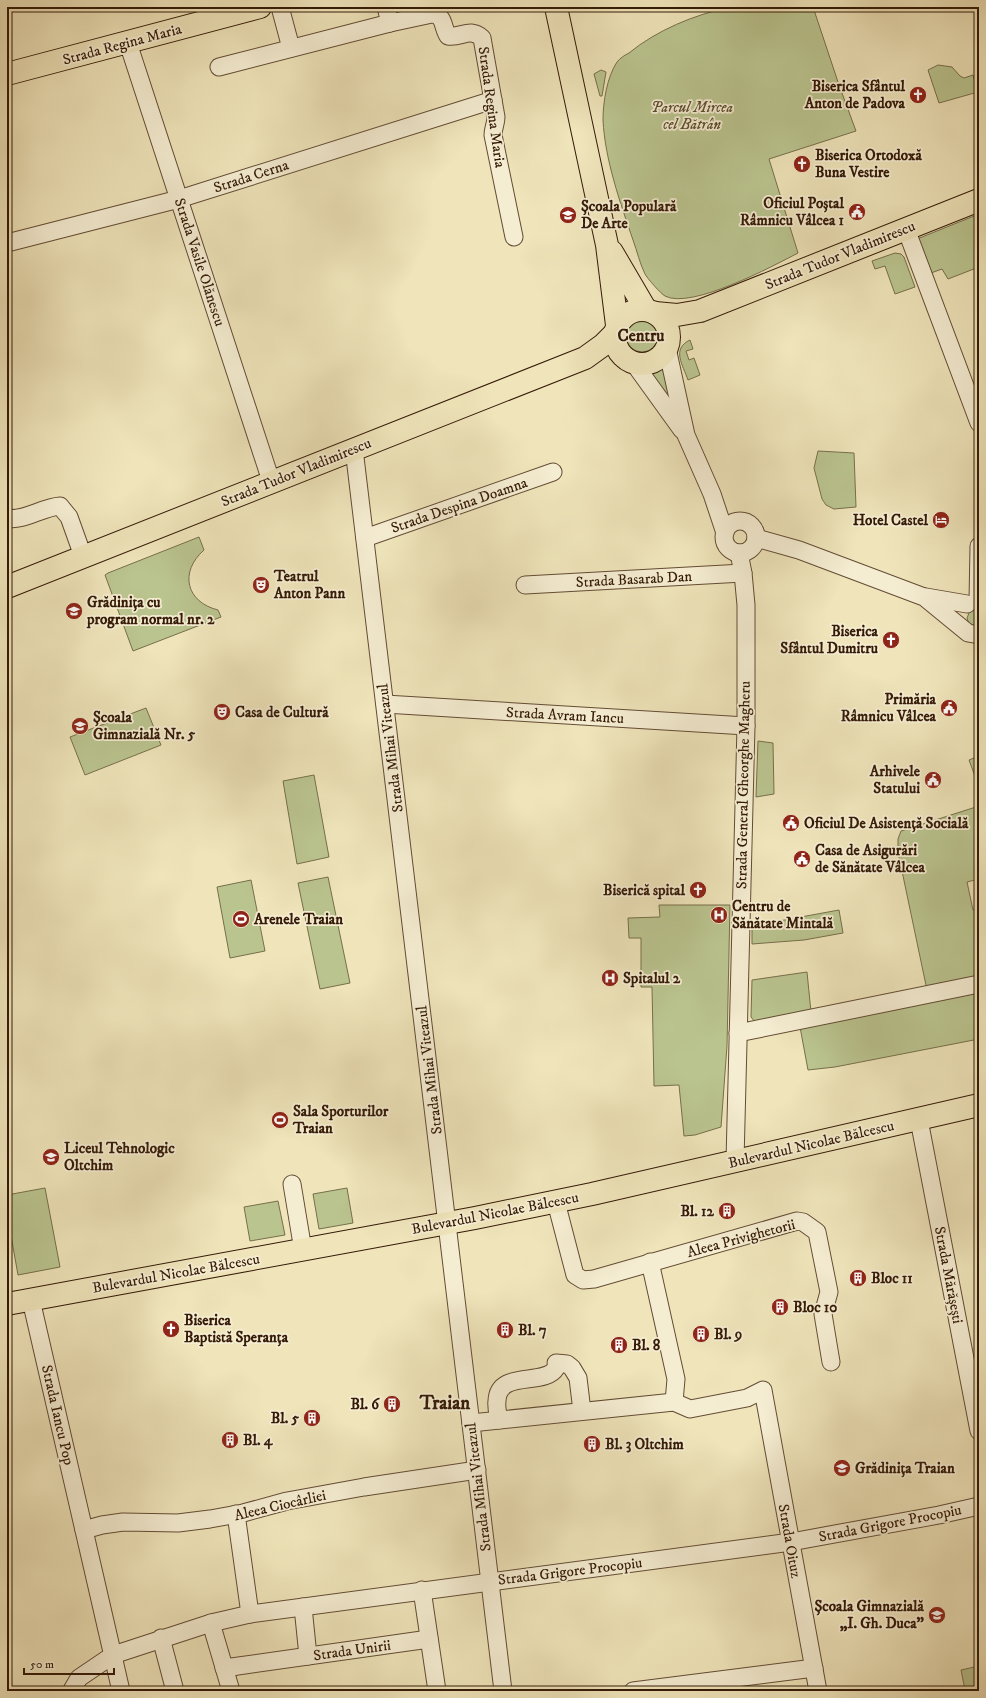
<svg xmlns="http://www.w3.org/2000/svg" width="986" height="1698" viewBox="0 0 986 1698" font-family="'IM FELL DW Pica',serif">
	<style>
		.green { fill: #bac48f; stroke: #776f4b }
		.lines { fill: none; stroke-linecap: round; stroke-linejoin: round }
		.minor-casing { stroke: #634c34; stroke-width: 19 }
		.major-casing { stroke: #341a07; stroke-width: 24 }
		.minor { stroke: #f5edd2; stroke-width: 17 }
		.major { stroke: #efe4ba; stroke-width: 22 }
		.labels { text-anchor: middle; stroke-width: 3.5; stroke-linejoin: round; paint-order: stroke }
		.street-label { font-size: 15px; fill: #341a07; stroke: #f5edd2 }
		.poi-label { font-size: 15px; font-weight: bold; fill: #341a07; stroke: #f5edd2; text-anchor: start }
		.park-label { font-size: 15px; font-style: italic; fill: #5c4d30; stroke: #f5edd2 }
		.quarter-label { font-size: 17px; font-weight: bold; fill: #341a07; stroke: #f5edd2 }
		.district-label { font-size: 19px; font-weight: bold; fill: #341a07; stroke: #f5edd2 }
	</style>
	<rect width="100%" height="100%" fill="#efe4ba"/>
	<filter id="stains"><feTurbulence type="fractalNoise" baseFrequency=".005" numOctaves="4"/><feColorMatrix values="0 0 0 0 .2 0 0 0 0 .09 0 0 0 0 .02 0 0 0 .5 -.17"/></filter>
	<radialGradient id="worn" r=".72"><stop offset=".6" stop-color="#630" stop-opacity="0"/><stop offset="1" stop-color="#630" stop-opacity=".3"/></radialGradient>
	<g class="green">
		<path d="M730 7H813L839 85 856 131 769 159 798 253C773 266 691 310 665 296 661 294 647 278 645 274 640 264 637 251 633 240 620 202 605 160 603 120 603 102 607 77 617 62 620 58 625 55 629 53 657 30 694 15 730 7Z"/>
		<polygon points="938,65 952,67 960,76 964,78 973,75 978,92 939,103 928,70"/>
		<polygon points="601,70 606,72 602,96 600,96 594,74"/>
		<polygon points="979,214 979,267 948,279 942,269 931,273 917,239"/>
		<polygon points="895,253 901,254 904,257 915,287 895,294 885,266 875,269 872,261"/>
		<circle cx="642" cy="336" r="16"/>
		<path d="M690 340 693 349 686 351 689 360 694 358 700 375 688 380C683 365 671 349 690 340Z"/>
		<polygon points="663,367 675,410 650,372 658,371"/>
		<polygon points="818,451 854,453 856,507 834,509 826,505 822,499 814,468"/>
		<path d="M199 537 204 550C179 572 186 602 218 610L221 617 133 651 105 575 108 573Z"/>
		<polygon points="974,609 979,609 979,627 969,624 967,618 969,613"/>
		<polygon points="146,708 161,745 85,775 70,737"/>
		<polygon points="758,741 773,743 774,794 756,797"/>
		<polygon points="979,756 979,787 969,760"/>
		<polygon points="314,775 329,857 297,864 283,781"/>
		<polygon points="979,806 979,879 967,882 973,910 979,909 979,979 927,990 898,852 898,839 901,831"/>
		<polygon points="328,877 350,983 320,989 298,883"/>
		<polygon points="251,880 265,951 230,958 217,887"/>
		<polygon points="659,905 730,905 727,1046 721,1127 695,1135 684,1136 679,1085 654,1086 652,987 641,987 641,938 629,938 628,918 660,917"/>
		<polygon points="839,910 843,933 804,940 752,944 752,926"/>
		<polygon points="807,972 811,1012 756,1023 751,1017 752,980"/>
		<polygon points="979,992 979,1039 835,1067 808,1070 800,1027"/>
		<polygon points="45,1188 60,1267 18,1275 7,1213 7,1195"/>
		<polygon points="347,1188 353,1223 319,1229 313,1194"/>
		<polygon points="278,1201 285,1235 250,1241 244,1207"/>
		<polygon points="979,1666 979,1687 965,1690 961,1670"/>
	</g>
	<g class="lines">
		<defs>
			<g id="minor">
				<polyline points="280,7 291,48"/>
				<polyline points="386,7 390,23"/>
				<polyline points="128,43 271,481"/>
				<path d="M219 67 390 23 432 14C445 15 442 27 448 36 462 38 469 27 482 38L496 117C496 124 493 128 493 135L514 237"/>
				<polyline points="906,229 979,423"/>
				<polyline points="7,243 179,199 493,100"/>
				<polyline points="667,348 686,435 712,494 725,533"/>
				<polyline points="633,362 682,430"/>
				<polyline points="354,449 503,1691"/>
				<path d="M7 518C22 522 43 507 60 506L69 517 83 556"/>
				<circle cx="740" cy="537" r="16"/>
				<polyline points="365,538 553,472"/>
				<polyline points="756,538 799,550 924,597 968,633 979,635"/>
				<polyline points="525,585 743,573"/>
				<polyline points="926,597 967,604"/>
				<polyline points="978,601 979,546"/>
				<polyline points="385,704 746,726"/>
				<polyline points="738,1033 979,984"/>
				<polyline points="919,1120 979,1431"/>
				<polyline points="735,1161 746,726 746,605 743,573 739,553"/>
				<polyline points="292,1184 303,1250"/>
				<polyline points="556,1202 575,1275 583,1280 594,1279 797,1221 803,1222 817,1232 829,1292 823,1314 831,1362"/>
				<polyline points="650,1262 676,1379 674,1402"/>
				<polyline points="31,1300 121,1691"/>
				<polyline points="556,1363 567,1364 572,1368 578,1378 582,1411"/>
				<path d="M499 1420C498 1414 496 1407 497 1401 498 1369 545 1387 556 1368"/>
				<polyline points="471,1423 674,1402 690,1409 747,1398 763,1390 818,1691"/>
				<polyline points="236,1514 250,1614"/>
				<polyline points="84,1530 102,1525 123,1522 178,1523 210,1519 243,1513 287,1501 364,1487 477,1470"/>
				<polyline points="422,1590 437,1691"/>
				<polyline points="303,1607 308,1656"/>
				<polyline points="211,1623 231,1691"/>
				<polyline points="161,1638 175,1691"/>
				<polyline points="224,1668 429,1639"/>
				<polyline points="72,1690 79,1678 113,1655 211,1623 250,1614 791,1542 939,1515 979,1506"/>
				<polyline points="633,1691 814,1668"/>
			</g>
			<g id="major">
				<polyline points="556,7 607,245 617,325"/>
				<polyline points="7,74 260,7"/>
				<polyline points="612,252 646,310"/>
				<circle cx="642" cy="337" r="27"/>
				<polyline points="655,313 677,315 700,311 979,200"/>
				<polyline points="7,587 585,358 603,345 615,333"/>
				<polyline points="7,1304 475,1218 592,1194 979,1105"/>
			</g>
		</defs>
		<use href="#minor" class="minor-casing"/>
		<use href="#major" class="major-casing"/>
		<use href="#minor" class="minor"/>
		<use href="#major" class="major"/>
	</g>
	<defs>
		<symbol id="church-disc" viewBox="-11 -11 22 22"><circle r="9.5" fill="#8f2418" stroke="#f5edd2"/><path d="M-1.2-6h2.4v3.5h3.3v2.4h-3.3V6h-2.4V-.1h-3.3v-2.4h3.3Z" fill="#fff"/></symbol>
		<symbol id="civic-disc" viewBox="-11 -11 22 22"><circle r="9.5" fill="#8f2418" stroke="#f5edd2"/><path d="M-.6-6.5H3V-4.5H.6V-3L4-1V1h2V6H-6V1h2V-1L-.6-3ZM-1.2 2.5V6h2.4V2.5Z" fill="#fff"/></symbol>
		<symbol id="school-disc" viewBox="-11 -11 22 22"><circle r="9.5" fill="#8f2418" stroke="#f5edd2"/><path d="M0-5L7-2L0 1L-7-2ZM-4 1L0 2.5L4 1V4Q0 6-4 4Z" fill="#fff"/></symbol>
		<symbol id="hotel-disc" viewBox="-11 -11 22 22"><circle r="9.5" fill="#8f2418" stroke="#f5edd2"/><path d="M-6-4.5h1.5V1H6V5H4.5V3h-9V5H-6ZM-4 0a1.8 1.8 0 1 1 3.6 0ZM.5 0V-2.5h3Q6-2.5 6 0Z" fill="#fff"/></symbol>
		<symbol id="theatre-disc" viewBox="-11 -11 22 22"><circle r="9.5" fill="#8f2418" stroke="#f5edd2"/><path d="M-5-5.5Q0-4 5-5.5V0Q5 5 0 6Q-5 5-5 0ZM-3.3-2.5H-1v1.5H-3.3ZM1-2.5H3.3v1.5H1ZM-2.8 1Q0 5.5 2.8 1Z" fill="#fff"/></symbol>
		<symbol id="hospital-disc" viewBox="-11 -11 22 22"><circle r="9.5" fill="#8f2418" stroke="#f5edd2"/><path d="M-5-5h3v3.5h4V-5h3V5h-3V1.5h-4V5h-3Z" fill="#fff"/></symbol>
		<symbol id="stadium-disc" viewBox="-11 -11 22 22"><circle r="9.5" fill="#8f2418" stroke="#f5edd2"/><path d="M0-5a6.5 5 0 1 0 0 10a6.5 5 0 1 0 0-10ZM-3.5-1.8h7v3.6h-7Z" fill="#fff"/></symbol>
		<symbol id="building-disc" viewBox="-11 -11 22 22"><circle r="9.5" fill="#8f2418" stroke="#f5edd2"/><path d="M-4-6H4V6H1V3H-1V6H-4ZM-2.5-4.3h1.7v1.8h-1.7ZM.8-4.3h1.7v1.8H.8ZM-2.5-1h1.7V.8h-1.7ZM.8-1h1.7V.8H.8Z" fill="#fff"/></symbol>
	</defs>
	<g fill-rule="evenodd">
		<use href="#church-disc" x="908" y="85" width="20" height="20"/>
		<use href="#church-disc" x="792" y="154" width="20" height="20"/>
		<use href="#civic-disc" x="847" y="202" width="20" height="20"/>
		<use href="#school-disc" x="558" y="205" width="20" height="20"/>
		<use href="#hotel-disc" x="931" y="510" width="20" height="20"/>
		<use href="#theatre-disc" x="251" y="575" width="20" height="20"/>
		<use href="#school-disc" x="64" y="601" width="20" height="20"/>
		<use href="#church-disc" x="881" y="630" width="20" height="20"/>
		<use href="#civic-disc" x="939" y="698" width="20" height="20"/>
		<use href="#theatre-disc" x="212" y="702" width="20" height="20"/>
		<use href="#school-disc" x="70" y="716" width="20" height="20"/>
		<use href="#civic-disc" x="923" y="770" width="20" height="20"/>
		<use href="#civic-disc" x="781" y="813" width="20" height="20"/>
		<use href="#civic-disc" x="792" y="849" width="20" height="20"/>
		<use href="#church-disc" x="688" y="880" width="20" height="20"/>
		<use href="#hospital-disc" x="709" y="905" width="20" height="20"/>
		<use href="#stadium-disc" x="231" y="909" width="20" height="20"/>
		<use href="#hospital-disc" x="600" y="968" width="20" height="20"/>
		<use href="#stadium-disc" x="270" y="1110" width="20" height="20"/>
		<use href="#school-disc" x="41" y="1147" width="20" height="20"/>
		<use href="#building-disc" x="717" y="1201" width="20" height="20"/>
		<use href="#building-disc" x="848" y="1268" width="20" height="20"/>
		<use href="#building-disc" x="770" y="1297" width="20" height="20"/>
		<use href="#church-disc" x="161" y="1319" width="20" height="20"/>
		<use href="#building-disc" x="495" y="1320" width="20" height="20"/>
		<use href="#building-disc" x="691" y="1324" width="20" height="20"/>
		<use href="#building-disc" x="609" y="1335" width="20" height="20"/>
		<use href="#building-disc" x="382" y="1394" width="20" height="20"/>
		<use href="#building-disc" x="302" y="1408" width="20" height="20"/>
		<use href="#building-disc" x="220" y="1430" width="20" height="20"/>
		<use href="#building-disc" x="582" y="1434" width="20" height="20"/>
		<use href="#school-disc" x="832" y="1458" width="20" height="20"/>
		<use href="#school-disc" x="927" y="1605" width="20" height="20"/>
	</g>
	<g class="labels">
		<g class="street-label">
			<text transform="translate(122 44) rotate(-15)" y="5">Strada Regina Maria</text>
			<text transform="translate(492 107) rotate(82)" y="5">Strada Regina Maria</text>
			<text transform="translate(251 176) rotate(-18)" y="5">Strada Cerna</text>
			<text transform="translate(840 255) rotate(-22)" y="5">Strada Tudor Vladimirescu</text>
			<text transform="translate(200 262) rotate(72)" y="5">Strada Vasile Olănescu</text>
			<text transform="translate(296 472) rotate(-22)" y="5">Strada Tudor Vladimirescu</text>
			<text transform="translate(459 505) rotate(-19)" y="5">Strada Despina Doamna</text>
			<text transform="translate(634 579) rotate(-3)" y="5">Strada Basarab Dan</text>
			<text transform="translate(565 715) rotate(3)" y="5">Strada Avram Iancu</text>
			<text transform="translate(390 748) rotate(-97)" y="5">Strada Mihai Viteazul</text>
			<text transform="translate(743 785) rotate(-89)" y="5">Strada General Gheorghe Magheru</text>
			<text transform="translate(429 1070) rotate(-97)" y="5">Strada Mihai Viteazul</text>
			<text transform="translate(811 1144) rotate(-13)" y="5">Bulevardul Nicolae Bălcescu</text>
			<text transform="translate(495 1213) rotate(-11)" y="5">Bulevardul Nicolae Bălcescu</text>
			<text transform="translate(741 1238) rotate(-15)" y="5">Aleea Privighetorii</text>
			<text transform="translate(176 1273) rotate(-10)" y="5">Bulevardul Nicolae Bălcescu</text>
			<text transform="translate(949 1275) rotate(79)" y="5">Strada Mărășești</text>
			<text transform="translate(58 1415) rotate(77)" y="5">Strada Iancu Pop</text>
			<text transform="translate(478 1487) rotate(-97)" y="5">Strada Mihai Viteazul</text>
			<text transform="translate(280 1505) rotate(-13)" y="5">Aleea Ciocârliei</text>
			<text transform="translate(890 1523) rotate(-11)" y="5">Strada Grigore Procopiu</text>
			<text transform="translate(790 1541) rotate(80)" y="5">Strada Oituz</text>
			<text transform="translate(570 1571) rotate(-7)" y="5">Strada Grigore Procopiu</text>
			<text transform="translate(352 1650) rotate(-8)" y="5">Strada Unirii</text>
		</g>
		<g class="poi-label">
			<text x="905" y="91" text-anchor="end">Biserica Sfântul<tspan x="905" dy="17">Anton de Padova</tspan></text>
			<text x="815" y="160">Biserica Ortodoxă<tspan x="815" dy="17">Buna Vestire</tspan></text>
			<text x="844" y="208" text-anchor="end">Oficiul Poștal<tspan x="844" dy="17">Râmnicu Vâlcea 1</tspan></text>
			<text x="581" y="211">Școala Populară<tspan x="581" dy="17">De Arte</tspan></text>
			<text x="928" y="525" text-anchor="end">Hotel Castel</text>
			<text x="274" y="581">Teatrul<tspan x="274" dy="17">Anton Pann</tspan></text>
			<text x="87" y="607">Grădinița cu<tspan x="87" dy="17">program normal nr. 2</tspan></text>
			<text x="878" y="636" text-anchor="end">Biserica<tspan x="878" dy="17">Sfântul Dumitru</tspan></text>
			<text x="936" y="704" text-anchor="end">Primăria<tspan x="936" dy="17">Râmnicu Vâlcea</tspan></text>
			<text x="235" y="717">Casa de Cultură</text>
			<text x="93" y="722">Școala<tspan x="93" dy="17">Gimnazială Nr. 5</tspan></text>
			<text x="920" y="776" text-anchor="end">Arhivele<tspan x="920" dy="17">Statului</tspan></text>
			<text x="804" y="828">Oficiul De Asistență Socială</text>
			<text x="815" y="855">Casa de Asigurări<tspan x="815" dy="17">de Sănătate Vâlcea</tspan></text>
			<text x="685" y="895" text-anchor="end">Biserică spital</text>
			<text x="732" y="911">Centru de<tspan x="732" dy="17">Sănătate Mintală</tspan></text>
			<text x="254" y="924">Arenele Traian</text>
			<text x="623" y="983">Spitalul 2</text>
			<text x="293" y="1116">Sala Sporturilor<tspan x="293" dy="17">Traian</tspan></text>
			<text x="64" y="1153">Liceul Tehnologic<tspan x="64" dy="17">Oltchim</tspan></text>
			<text x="714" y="1216" text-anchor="end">Bl. 12</text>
			<text x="871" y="1283">Bloc 11</text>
			<text x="793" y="1312">Bloc 10</text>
			<text x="184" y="1325">Biserica<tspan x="184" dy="17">Baptistă Speranța</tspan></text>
			<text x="518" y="1335">Bl. 7</text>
			<text x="714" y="1339">Bl. 9</text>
			<text x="632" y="1350">Bl. 8</text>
			<text x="379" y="1409" text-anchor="end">Bl. 6</text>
			<text x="299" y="1423" text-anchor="end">Bl. 5</text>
			<text x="243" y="1445">Bl. 4</text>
			<text x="605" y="1449">Bl. 3 Oltchim</text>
			<text x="855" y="1473">Grădinița Traian</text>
			<text x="924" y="1611" text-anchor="end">Școala Gimnazială<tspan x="924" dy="17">„I. Gh. Duca”</tspan></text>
		</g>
		<g class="park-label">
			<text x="692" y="112">Parcul Mircea<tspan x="692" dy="17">cel Bătrân</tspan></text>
		</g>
		<g class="quarter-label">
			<text x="641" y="341">Centru</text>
		</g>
		<g class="district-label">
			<text x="445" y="1409">Traian</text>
		</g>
	</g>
	<rect width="986" height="1698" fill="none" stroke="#efe4ba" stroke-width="24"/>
	<rect x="8" y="8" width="970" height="1682" fill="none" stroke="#341a07" stroke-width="2"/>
	<rect x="12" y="12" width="962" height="1674" fill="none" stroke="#341a07"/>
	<path d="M24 1668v6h90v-6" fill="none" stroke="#341a07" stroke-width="2"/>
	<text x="30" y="1668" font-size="12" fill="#341a07" stroke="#f5edd2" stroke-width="3" paint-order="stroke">50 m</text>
	<rect width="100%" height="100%" filter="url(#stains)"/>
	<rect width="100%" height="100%" fill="url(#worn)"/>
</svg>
